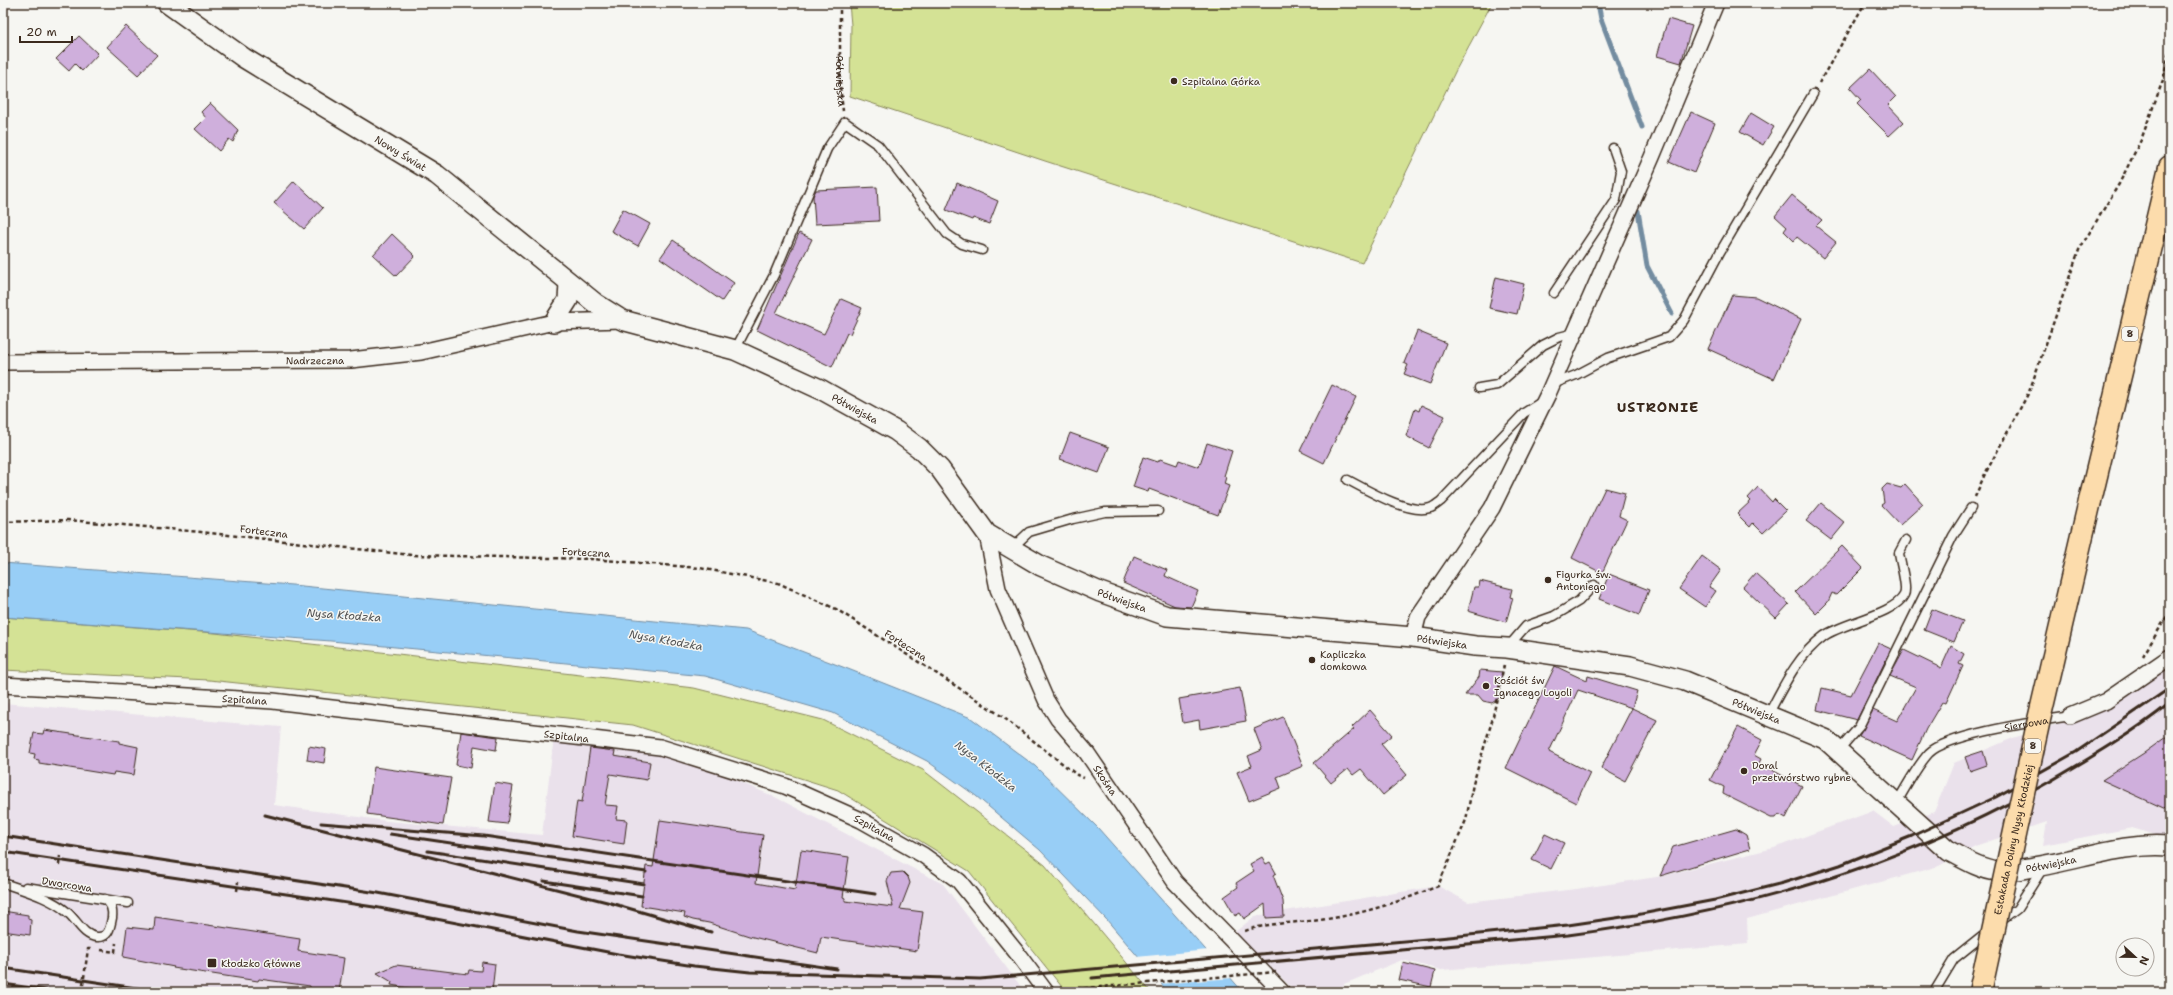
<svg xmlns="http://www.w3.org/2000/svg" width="2173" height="995" viewBox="0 0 2173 995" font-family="'Shantell Sans',sans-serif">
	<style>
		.built { fill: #eae1eb }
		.green { fill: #d4e295; stroke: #88865a }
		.water { fill: #98cef6; stroke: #738ca0 }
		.pier { fill: #f6f6f2 }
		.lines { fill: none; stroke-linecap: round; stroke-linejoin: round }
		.stream { stroke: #738ca0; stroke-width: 5 }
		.building { fill: #cfafdc; stroke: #3b2a1e }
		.service-casing { stroke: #3b2a1e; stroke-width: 11 }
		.minor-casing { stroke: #3b2a1e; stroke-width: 18 }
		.tertiary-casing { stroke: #3b2a1e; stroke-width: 22 }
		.trunk-casing { stroke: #3b2a1e; stroke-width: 25 }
		.path { stroke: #3b2a1e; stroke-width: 2.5; stroke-dasharray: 4 3; stroke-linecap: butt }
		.service { stroke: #f6f6f2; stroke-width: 8 }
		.minor { stroke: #f6f6f2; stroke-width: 15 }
		.tertiary { stroke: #f6f6f2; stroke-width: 19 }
		.trunk { stroke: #fcdcac; stroke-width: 22 }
		.rail { stroke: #3b2a1e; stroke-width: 3 }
		.trunk-bridge-casing { stroke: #3b2a1e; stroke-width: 25; stroke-linecap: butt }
		.path-bridge { stroke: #3b2a1e; stroke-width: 2.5; stroke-dasharray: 4 3; stroke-linecap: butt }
		.trunk-bridge { stroke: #fcdcac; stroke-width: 22 }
		.poi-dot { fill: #3b2a1e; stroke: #f6f6f2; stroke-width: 1.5 }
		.labels { text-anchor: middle; stroke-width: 3; stroke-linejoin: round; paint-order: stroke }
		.shield { fill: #f6f6f2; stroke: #73675e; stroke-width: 1 }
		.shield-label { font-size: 9px; font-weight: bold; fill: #3b2a1e }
		.street-label { font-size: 10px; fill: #3b2a1e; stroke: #f6f6f2 }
		.poi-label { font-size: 10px; fill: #3b2a1e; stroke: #f6f6f2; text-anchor: start }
		.water-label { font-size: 11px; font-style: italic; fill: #525354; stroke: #f6f6f2 }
		.district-label { font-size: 14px; font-weight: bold; letter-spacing: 1px; fill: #3b2a1e; stroke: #f6f6f2 }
	</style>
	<rect width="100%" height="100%" fill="#f6f6f2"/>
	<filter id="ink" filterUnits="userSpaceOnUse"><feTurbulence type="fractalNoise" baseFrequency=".025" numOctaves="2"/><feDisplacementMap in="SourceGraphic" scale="8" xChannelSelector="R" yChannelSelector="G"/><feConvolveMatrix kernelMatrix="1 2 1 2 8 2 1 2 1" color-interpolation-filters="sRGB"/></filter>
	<g filter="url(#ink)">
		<g class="built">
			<polygon points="2170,665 2170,839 2132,828 2043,845 2047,822 1975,846 1939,866 1747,919 1748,944 1441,970 1402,960 1344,984 1342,992 1301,992 1291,987 1235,932 1255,916 1438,886 1468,902 1576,889 1657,877 1774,848 1873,811 1894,827 1934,812 1954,763 2013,738 2107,709"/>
			<polygon points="3,703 281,727 274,805 387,821 542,835 554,737 687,759 775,797 943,884 1025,992 3,992"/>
		</g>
		<g class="green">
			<polygon points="849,3 1492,3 1456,70 1362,263 1045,161 850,96 851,25"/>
			<polygon points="3,617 215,633 694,688 823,720 923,770 1045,865 1151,992 1066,992 969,871 838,790 633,725 209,680 3,670"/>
		</g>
		<polygon class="water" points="3,563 292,585 746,630 848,669 971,718 1035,766 1098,828 1243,992 1168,992 1106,919 1040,850 976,796 927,761 833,713 705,676 331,641 3,617"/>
		<polygon class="pier" points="1208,950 1233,978 1159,984 1136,957"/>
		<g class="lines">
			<g class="stream">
				<polyline points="1598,3 1601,19 1642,127"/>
				<polyline points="1638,211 1647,266 1672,314"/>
			</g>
		</g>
		<g class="building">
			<polygon points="1668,19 1692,26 1681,63 1657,56"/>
			<polygon points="126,26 157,55 138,75 107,47"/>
			<polygon points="79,36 98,54 82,71 75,64 69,71 56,59"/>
			<polygon points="1870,69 1896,97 1888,105 1904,122 1889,136 1857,104 1861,100 1850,88"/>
			<polygon points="210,103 238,130 233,142 229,139 219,151 195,129 206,118 201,112"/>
			<polygon points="1691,112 1715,123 1694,173 1669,162"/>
			<polygon points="1751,113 1774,127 1763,145 1740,132"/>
			<polygon points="294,181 323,208 304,229 274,203"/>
			<polygon points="957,183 998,201 989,224 973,218 972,220 946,210"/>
			<polygon points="877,187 879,221 815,224 813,196 816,190"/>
			<polygon points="1792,195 1822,220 1816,226 1836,242 1823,258 1797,237 1794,241 1784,231 1787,227 1775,216"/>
			<polygon points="623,209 650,224 638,246 611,231"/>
			<polygon points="799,233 812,239 776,313 824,334 841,299 862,308 850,334 847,333 832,367 757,330"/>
			<polygon points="392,234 415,256 396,276 373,255"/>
			<polygon points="673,240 734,283 722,301 660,258"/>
			<polygon points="1496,277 1524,284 1517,314 1489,308"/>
			<polygon points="1732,295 1756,297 1801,319 1774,379 1708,349"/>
			<polygon points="1417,331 1446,343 1430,384 1404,374 1408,365 1404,363"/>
			<polygon points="1332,385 1356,397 1324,463 1300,451"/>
			<polygon points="1421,405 1445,416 1429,448 1406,436 1415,409 1419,411"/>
			<polygon points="1070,433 1109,447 1099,473 1060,459"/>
			<polygon points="1207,443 1232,451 1224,476 1226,477 1224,484 1229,486 1218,515 1149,489 1148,492 1133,487 1143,457 1158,462 1160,459 1177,465 1179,460 1199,467"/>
			<polygon points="1887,484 1901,488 1905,484 1923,504 1900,525 1881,505 1884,503 1882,489"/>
			<polygon points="1758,487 1772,502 1774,499 1786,511 1763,533 1753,523 1750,527 1737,514 1751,501 1748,498"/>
			<polygon points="1605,488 1625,493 1619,516 1627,520 1602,573 1572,558"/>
			<polygon points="1821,503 1845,523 1831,540 1806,521"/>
			<polygon points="1842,546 1863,568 1836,595 1832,593 1828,602 1816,614 1795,592"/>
			<polygon points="1134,556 1167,570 1165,576 1198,591 1191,607 1175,606 1123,583"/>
			<polygon points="1702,556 1721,570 1709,587 1716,591 1705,607 1679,589"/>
			<polygon points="1755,573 1789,604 1776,618 1743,587"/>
			<polygon points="1609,574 1649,590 1639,615 1599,599"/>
			<polygon points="1480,581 1512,589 1510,597 1513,598 1506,622 1468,611 1474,587 1479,587"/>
			<polygon points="1932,609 1963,621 1954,642 1924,630"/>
			<polygon points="1878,643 1891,649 1857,720 1817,710 1822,688 1851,695"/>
			<polygon points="1951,646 1964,654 1959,664 1963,666 1946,703 1942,702 1926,729 1912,760 1859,736 1873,710 1897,721 1916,687 1890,676 1904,650 1941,668"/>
			<polygon points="1555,666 1587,681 1588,676 1637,691 1632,708 1578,690 1549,752 1590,773 1576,803 1506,768"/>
			<polygon points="1480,670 1502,672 1499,698 1492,703 1483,701 1478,695 1465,695 1479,677"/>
			<polygon points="1240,688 1246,721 1200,729 1199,720 1183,723 1179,699"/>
			<polygon points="1632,708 1657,720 1625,781 1601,768"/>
			<polygon points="1370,710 1392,735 1381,744 1407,775 1383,795 1361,769 1353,775 1348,769 1331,783 1314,763 1354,729 1352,727"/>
			<polygon points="1283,717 1303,766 1277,777 1281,788 1249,801 1237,772 1252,766 1248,756 1262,750 1254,729"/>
			<polygon points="1738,727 1762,740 1754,755 1761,759 1759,763 1802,786 1786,818 1779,814 1776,818 1771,818 1723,794 1724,787 1710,780"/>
			<polygon points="44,730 119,741 119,743 138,747 134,775 114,772 113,775 39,763 39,760 34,759 35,754 30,753 34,733 43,734"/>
			<polygon points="461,732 498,737 496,750 474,746 471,768 456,765"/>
			<polygon points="2170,734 2170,811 2102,780 2144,753"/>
			<polygon points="309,746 326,749 324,763 307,760"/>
			<polygon points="590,748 615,751 614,756 650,762 647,780 610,774 605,805 618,806 616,819 627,820 624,844 572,836 577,801 582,802"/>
			<polygon points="1983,751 1987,765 1970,771 1965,757"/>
			<polygon points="374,767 451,778 443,825 367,814"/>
			<polygon points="495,783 513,786 507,824 489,822"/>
			<polygon points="660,820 763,835 756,883 795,890 801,850 849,857 843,897 845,898 845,901 893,907 887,881 891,873 903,872 908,877 910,883 900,909 923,912 917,951 821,937 818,953 749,936 709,923 693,920 684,917 685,913 641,906 646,866 653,867"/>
			<polygon points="1736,829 1746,835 1750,849 1660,876 1673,847"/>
			<polygon points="1545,834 1564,843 1551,869 1532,860"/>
			<polygon points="1262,857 1266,864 1270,862 1276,873 1273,875 1283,901 1284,917 1266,918 1265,904 1244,919 1240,913 1235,916 1224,897 1238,887 1236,883 1254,871 1250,864"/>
			<polygon points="3,911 28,915 28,919 31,920 30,935 3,931"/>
			<polygon points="155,917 300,939 298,951 344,958 339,992 325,992 310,990 310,986 259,979 258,981 173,968 174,967 123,957 127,927 154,930"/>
			<polygon points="482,962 495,964 492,992 440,992 408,988 391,985 392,982 377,973 396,965 468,974 469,970 481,971"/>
			<polygon points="1403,963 1435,971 1431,987 1399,980"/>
		</g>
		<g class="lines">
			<defs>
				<g id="service">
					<polyline points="1554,293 1616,200 1621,171 1613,148"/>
					<polyline points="735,350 774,275 827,149 845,122 878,145 947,234 962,244 982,250"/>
					<polyline points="1553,384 1576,375 1608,358 1669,337 1684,320 1720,252 1813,94"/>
					<polyline points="1479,388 1497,385 1543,345 1559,337 1575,333"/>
					<path d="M1348 480C1367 490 1409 515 1430 508 1434 507 1438 503 1441 501L1524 413 1543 401"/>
					<polyline points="1011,549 1029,532 1073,519 1105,512 1158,511"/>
					<polyline points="1507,648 1526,626 1554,616 1579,601 1594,585"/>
					<path d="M1768 715C1783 687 1797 656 1824 636 1842 623 1895 614 1904 595 1908 587 1900 563 1899 553L1906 540"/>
					<polyline points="1839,750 1859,727 1953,536 1971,508"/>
					<path id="s2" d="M1897 802C1907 786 1916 767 1929 753 1948 734 2040 721 2070 716"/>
					<path d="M6 884C26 891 51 898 67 912 77 920 83 936 97 937 109 938 110 927 112 918 113 909 111 905 105 899"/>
					<polyline points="26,887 128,903"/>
					<polyline points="2000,922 2017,909 2043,868"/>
					<polyline points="1934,992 1954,959 1989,931"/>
				</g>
				<g id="minor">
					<path id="s3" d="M3 362 351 360 421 352 554 322 622 320"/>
					<path id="s4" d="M987 534 998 589 1046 700 1058 719 1087 753 1175 882 1282 992"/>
					<polyline points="1413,637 1418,617 1492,508 1548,394 1652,157 1716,3"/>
					<path id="s5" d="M3 685 273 701 660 747 785 786 861 820 923 855 959 881 1017 953 1046 992"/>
					<polyline points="2070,716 2106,701 2170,657"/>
				</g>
				<g id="tertiary">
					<path id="s6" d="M167 3 244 58 437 175 595 303 622 320 735 350 822 390 896 431 919 448 940 469 987 534 1041 566 1100 592 1167 616 1413 637 1475 646 1507 648 1630 666 1685 681 1825 739 1949 851C1964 859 1980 869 1997 871 2009 872 2022 869 2034 867 2080 860 2123 842 2170 846"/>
					<polyline points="554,322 568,300 569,283"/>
				</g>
				<polyline id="trunk" points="2090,501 2170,167"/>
			</defs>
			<use href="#service" class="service-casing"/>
			<use href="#minor" class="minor-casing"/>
			<use href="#tertiary" class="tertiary-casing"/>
			<use href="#trunk" class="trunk-casing"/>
			<g class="path">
				<path id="s1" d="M840 3V86L843 111"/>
				<polyline points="1819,83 1865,3"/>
				<polyline points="1975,497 1984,476 2029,392 2079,250 2119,184 2141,140 2163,80 2170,46"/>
				<polyline points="3,522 68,520 201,532 412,555 592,559 700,568 778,583 836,609 959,688 1003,717 1077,775 1084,778"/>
				<polyline points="2143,656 2170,611"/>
				<polyline points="59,865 60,856"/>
				<polyline points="237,891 238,882"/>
				<path d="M1245 931C1267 922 1303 923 1327 919 1366 913 1402 901 1438 886L1466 820 1473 784 1492 721 1504 665"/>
				<polyline points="101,950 115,952 116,943"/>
				<polyline points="1299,992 1313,990 1313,992"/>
			</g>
			<use href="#service" class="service"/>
			<use href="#minor" class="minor"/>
			<use href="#tertiary" class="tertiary"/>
			<use href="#trunk" class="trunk"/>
			<g class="rail">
				<polyline points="265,815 607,902 711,932"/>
				<polyline points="321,823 484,836 875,894"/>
				<polyline points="390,834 646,872"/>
				<polyline points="3,836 378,893 578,931 837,969"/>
				<polyline points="428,851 644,884"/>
				<polyline points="3,852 374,907 618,954 694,966 750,972 980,979 1449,937 1568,925 1636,915 1715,900 1783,883 1840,865 1912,836 1996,797 2076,752 2170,688"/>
				<polyline points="544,881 642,896"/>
				<polyline points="3,968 163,992"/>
				<path d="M1092 978 1568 935C1743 912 1895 869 2049 782 2090 758 2133 733 2170 703"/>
				<polyline points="3,984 61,992"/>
			</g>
			<defs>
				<g id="trunk-bridge">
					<path id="s7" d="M1980 992 2038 724 2090 501"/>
				</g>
			</defs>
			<use href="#trunk-bridge" class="trunk-bridge-casing"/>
			<g class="path-bridge">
				<polyline points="82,992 88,949 91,949"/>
				<polyline points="1042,992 1276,972"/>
			</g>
			<use href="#trunk-bridge" class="trunk-bridge"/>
		</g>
	</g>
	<g class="poi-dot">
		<circle cx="1174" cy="81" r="4"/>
		<circle cx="1548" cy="580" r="4"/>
		<circle cx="1312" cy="660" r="4"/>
		<circle cx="1486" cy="686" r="4"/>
		<circle cx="1744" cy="771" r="4"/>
		<rect x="207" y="958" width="10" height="10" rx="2"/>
	</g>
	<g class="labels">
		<g class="shield">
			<rect x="2122" y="327" width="16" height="14" rx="3"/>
			<rect x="2025" y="739" width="16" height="14" rx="3"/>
		</g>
		<g class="shield-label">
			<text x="2130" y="337">8</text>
			<text x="2033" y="749">8</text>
		</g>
		<g class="street-label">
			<text dy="4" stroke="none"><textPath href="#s1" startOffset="78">Półwiejska</textPath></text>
			<text dy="4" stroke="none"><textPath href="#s6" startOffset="278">Nowy Świat</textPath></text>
			<text dy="4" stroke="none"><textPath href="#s3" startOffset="312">Nadrzeczna</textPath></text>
			<text dy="4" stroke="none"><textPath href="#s6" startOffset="806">Półwiejska</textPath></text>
			<text transform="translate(264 531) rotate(7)" y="4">Forteczna</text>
			<text transform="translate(586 552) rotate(3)" y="4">Forteczna</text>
			<text dy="4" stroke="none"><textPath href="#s6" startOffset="1142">Półwiejska</textPath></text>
			<text dy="4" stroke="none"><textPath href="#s6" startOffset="1466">Półwiejska</textPath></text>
			<text transform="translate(906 645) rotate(33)" y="4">Forteczna</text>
			<text dy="4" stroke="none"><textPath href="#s5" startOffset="242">Szpitalna</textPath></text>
			<text dy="4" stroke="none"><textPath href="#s6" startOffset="1790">Półwiejska</textPath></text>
			<text dy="4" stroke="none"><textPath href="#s2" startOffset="161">Sierpowa</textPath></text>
			<text dy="4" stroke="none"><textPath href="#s5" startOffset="566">Szpitalna</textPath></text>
			<text dy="4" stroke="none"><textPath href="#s4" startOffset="277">Skośna</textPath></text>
			<text dy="4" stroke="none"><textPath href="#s5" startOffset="890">Szpitalna</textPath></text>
			<text dy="4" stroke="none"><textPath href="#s7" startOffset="156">Estakada Doliny Nysy Kłodzkiej</textPath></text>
			<text dy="4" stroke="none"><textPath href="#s6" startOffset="2138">Półwiejska</textPath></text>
			<text transform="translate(67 884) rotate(9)" y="4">Dworcowa</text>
		</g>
		<g class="poi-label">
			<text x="1182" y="85">Szpitalna Górka</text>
			<text x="1556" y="578">Figurka św.<tspan x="1556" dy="12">Antoniego</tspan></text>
			<text x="1320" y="658">Kapliczka<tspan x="1320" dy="12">domkowa</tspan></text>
			<text x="1494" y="684">Kościół św<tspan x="1494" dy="12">Ignacego Loyoli</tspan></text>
			<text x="1752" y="769">Doral<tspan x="1752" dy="12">przetwórstwo rybne</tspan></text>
			<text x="221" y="967">Kłodzko Główne</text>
		</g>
		<g class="water-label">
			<text transform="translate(344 615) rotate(4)" y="4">Nysa Kłodzka</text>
			<text transform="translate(666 640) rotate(10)" y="4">Nysa Kłodzka</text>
			<text transform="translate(986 766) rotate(38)" y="4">Nysa Kłodzka</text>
		</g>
		<g class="district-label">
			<text x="1658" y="412">USTRONIE</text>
		</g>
	</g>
	<rect width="2173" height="995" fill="none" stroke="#f6f6f2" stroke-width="16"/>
	<rect x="8" y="8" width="2157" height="979" fill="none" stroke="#3b2a1e" stroke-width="1.5" filter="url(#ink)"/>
	<g transform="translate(2135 957) rotate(112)"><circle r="19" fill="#f6f6f2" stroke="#aba49d"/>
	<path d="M0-3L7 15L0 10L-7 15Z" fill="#3b2a1e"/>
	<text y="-6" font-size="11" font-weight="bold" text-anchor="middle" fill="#3b2a1e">N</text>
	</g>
	<path d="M20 36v6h52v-6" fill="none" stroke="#3b2a1e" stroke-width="2"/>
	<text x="26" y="36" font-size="12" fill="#3b2a1e" stroke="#f6f6f2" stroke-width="3" paint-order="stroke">20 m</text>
</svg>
